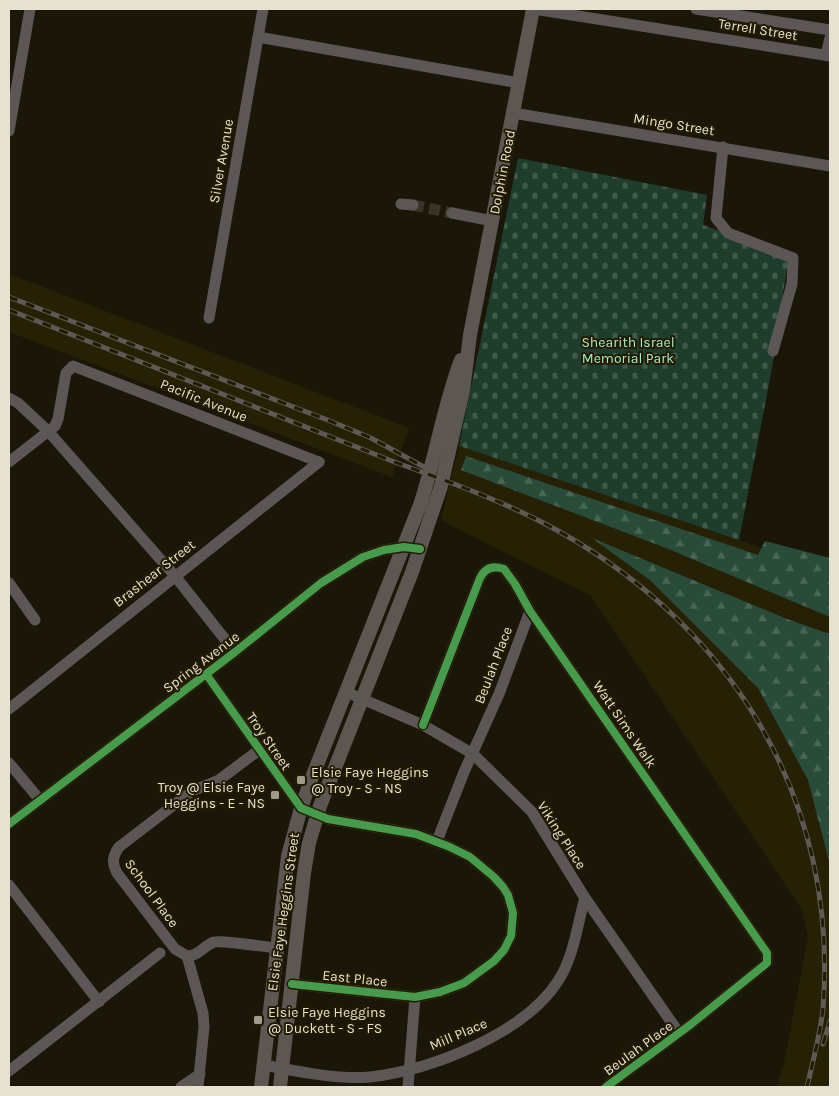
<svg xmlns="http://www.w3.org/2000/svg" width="839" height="1096" viewBox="0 0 839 1096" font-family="Karla,sans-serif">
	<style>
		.built { fill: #262004 }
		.forest { fill: url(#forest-firs) }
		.cemetery { fill: url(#cemetery-stones) }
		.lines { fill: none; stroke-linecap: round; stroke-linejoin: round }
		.minor-tunnel { stroke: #393526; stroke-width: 11; stroke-dasharray: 11 5.5; stroke-linecap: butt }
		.minor { stroke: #5c5756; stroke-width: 11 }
		.major { stroke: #5d5753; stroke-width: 14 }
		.rail-casing { stroke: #5e5954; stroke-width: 5 }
		.rail { stroke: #231b00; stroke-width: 3; stroke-dasharray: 9; stroke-linecap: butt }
		.cycleway-casing { stroke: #231b00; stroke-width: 11 }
		.cycleway { stroke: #469c4c; stroke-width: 8 }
		.poi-dot { fill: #9f9b8a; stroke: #231b00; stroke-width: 2 }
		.labels { text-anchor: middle; stroke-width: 4; stroke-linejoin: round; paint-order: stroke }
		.street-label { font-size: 14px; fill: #e6e2d0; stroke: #231b00 }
		.park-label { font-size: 14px; fill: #a4eac8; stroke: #231b00 }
		.poi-label { font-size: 14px; fill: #e6e2d0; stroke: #231b00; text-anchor: start }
	</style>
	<defs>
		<pattern id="forest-firs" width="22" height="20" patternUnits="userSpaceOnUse" patternTransform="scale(1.25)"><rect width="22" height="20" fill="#294b39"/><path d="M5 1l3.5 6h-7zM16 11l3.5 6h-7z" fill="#486555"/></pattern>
		<pattern id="cemetery-stones" width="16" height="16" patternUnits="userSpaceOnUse" patternTransform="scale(1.25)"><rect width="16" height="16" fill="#1e3d2d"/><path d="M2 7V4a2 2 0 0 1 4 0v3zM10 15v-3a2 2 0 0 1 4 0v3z" fill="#3f594a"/></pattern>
	</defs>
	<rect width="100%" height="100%" fill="#1b1708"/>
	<g class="built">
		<polygon points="9,274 409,428 392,477 9,332"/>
		<polygon points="459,446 739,540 830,574 830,1087 776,1087 784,1063 808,937 801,908 591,596 441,520"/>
	</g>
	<g class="forest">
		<polygon points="466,456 758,555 765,541 830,558 830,617 666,548 461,470"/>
		<polygon points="592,538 787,619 830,634 830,865 808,780 758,688 651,581"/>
	</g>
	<polygon class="cemetery" points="518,158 707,195 703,225 789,254 772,368 739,540 459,446"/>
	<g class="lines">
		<polyline class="minor-tunnel" points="413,205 452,213"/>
		<g class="minor">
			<polyline points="534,9 830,56"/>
			<polyline points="696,9 830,30"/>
			<polyline points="258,37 519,83"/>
			<polyline points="826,55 830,38"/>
			<polyline points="513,113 830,166"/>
			<polyline points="9,131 30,9"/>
			<polyline points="723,147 716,218 728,233 793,258 792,284 773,351"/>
			<polyline points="401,204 413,205"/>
			<polyline points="452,213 493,221"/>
			<polyline points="209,318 263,9"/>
			<polyline points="9,398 18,403 48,431 175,576 235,652"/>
			<polyline points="9,462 55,426 58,419 66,373 73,366 319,462"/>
			<polyline points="9,583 35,620"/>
			<polyline points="206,674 301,808 328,819 416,834 450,847 470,857 494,877 503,887 508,895 513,913 511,936 504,950 494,961 464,983 440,992 415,997 292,984"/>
			<polyline points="346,692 423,725 473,754 532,812 585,898 679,1033"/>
			<polyline points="9,709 319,462"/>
			<path d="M423 725 480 578C485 568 493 565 504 569L515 584 530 611 767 953V963L690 1025 606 1087"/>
			<polyline points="9,763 40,800"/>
			<polyline points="9,824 235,652 321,583 363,557 384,550 404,547 420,549"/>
			<polyline points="437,841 464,772 499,694 530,611"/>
			<polyline points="9,885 99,1002"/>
			<path d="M187 956C199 956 203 946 214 942 223 940 265 947 277 948"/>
			<path d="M264 1065C294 1071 340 1080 370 1077 431 1070 524 1034 558 981 574 957 577 925 585 898"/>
			<polyline points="9,1071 160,953"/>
			<polyline points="181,1087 200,1074"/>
			<path d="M198 1087 204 1027 203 1013 187 956 175 949 117 873C112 863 112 857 119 847L192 791 219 780 259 750"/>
			<polyline points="408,1087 415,997"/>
		</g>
		<g class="major">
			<path d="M261 1087 288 856 301 808 311 780 420 505C436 457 443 407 461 360"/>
			<polyline points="280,1087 304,873 309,843 320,806 412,572 441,486 463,391 470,335 533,9"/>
		</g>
		<defs>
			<g id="rail">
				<polyline points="9,297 330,421 371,438 424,467"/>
				<path d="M9 310 392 461C449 482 507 502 560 532 735 630 839 804 823 1009 820 1035 813 1061 807 1087"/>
				<polyline points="823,1044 830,1021"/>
			</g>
		</defs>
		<use href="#rail" class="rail-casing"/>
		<use href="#rail" class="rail"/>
		<defs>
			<g id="cycleway">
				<polyline points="206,674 301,808 328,819 416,834 450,847 470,857 494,877 503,887 508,895 513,913 511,936 504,950 494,961 464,983 440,992 415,997 292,984"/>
				<path d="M423 725 480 578C485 568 493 565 504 569L515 584 530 611 767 953V963L690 1025 606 1087"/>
				<polyline points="9,824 235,652 321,583 363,557 384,550 404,547 420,549"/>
			</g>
		</defs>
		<use href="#cycleway" class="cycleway-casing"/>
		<use href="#cycleway" class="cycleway"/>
	</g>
	<g class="poi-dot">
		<rect x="296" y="775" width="10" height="10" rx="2.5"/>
		<rect x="270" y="790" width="10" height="10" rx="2.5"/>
		<rect x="253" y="1015" width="10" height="10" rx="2.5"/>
	</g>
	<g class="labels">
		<g class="street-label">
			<text transform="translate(758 29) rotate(9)" y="5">Terrell Street</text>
			<text transform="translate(674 124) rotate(9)" y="5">Mingo Street</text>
			<text transform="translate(221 161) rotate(-80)" y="5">Silver Avenue</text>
			<text transform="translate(502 172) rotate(-79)" y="5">Dolphin Road</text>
			<text transform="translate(204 400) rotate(22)" y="5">Pacific Avenue</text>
			<text transform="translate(154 573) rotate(-38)" y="5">Brashear Street</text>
			<text transform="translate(201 662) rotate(-37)" y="5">Spring Avenue</text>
			<text transform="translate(493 665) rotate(-69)" y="5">Beulah Place</text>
			<text transform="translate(625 724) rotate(56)" y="5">Watt Sims Walk</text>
			<text transform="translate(269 741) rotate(55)" y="5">Troy Street</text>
			<text transform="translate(562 835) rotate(57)" y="5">Viking Place</text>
			<text transform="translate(152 893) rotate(54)" y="5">School Place</text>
			<text transform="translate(283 912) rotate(-82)" y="5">Elsie Faye Heggins Street</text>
			<text transform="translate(355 978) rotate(6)" y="5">East Place</text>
			<text transform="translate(458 1034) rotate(-23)" y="5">Mill Place</text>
			<text transform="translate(638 1048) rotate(-36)" y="5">Beulah Place</text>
		</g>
		<g class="park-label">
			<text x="628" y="347">Shearith Israel<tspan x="628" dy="16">Memorial Park</tspan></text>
		</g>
		<g class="poi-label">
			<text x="311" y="777">Elsie Faye Heggins<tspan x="311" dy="16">@ Troy - S - NS</tspan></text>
			<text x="265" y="792" text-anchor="end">Troy @ Elsie Faye<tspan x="265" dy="16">Heggins - E - NS</tspan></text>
			<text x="268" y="1017">Elsie Faye Heggins<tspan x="268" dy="16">@ Duckett - S - FS</tspan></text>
		</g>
	</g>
	<rect width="839" height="1096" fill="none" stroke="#e6e2d0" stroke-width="20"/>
</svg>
